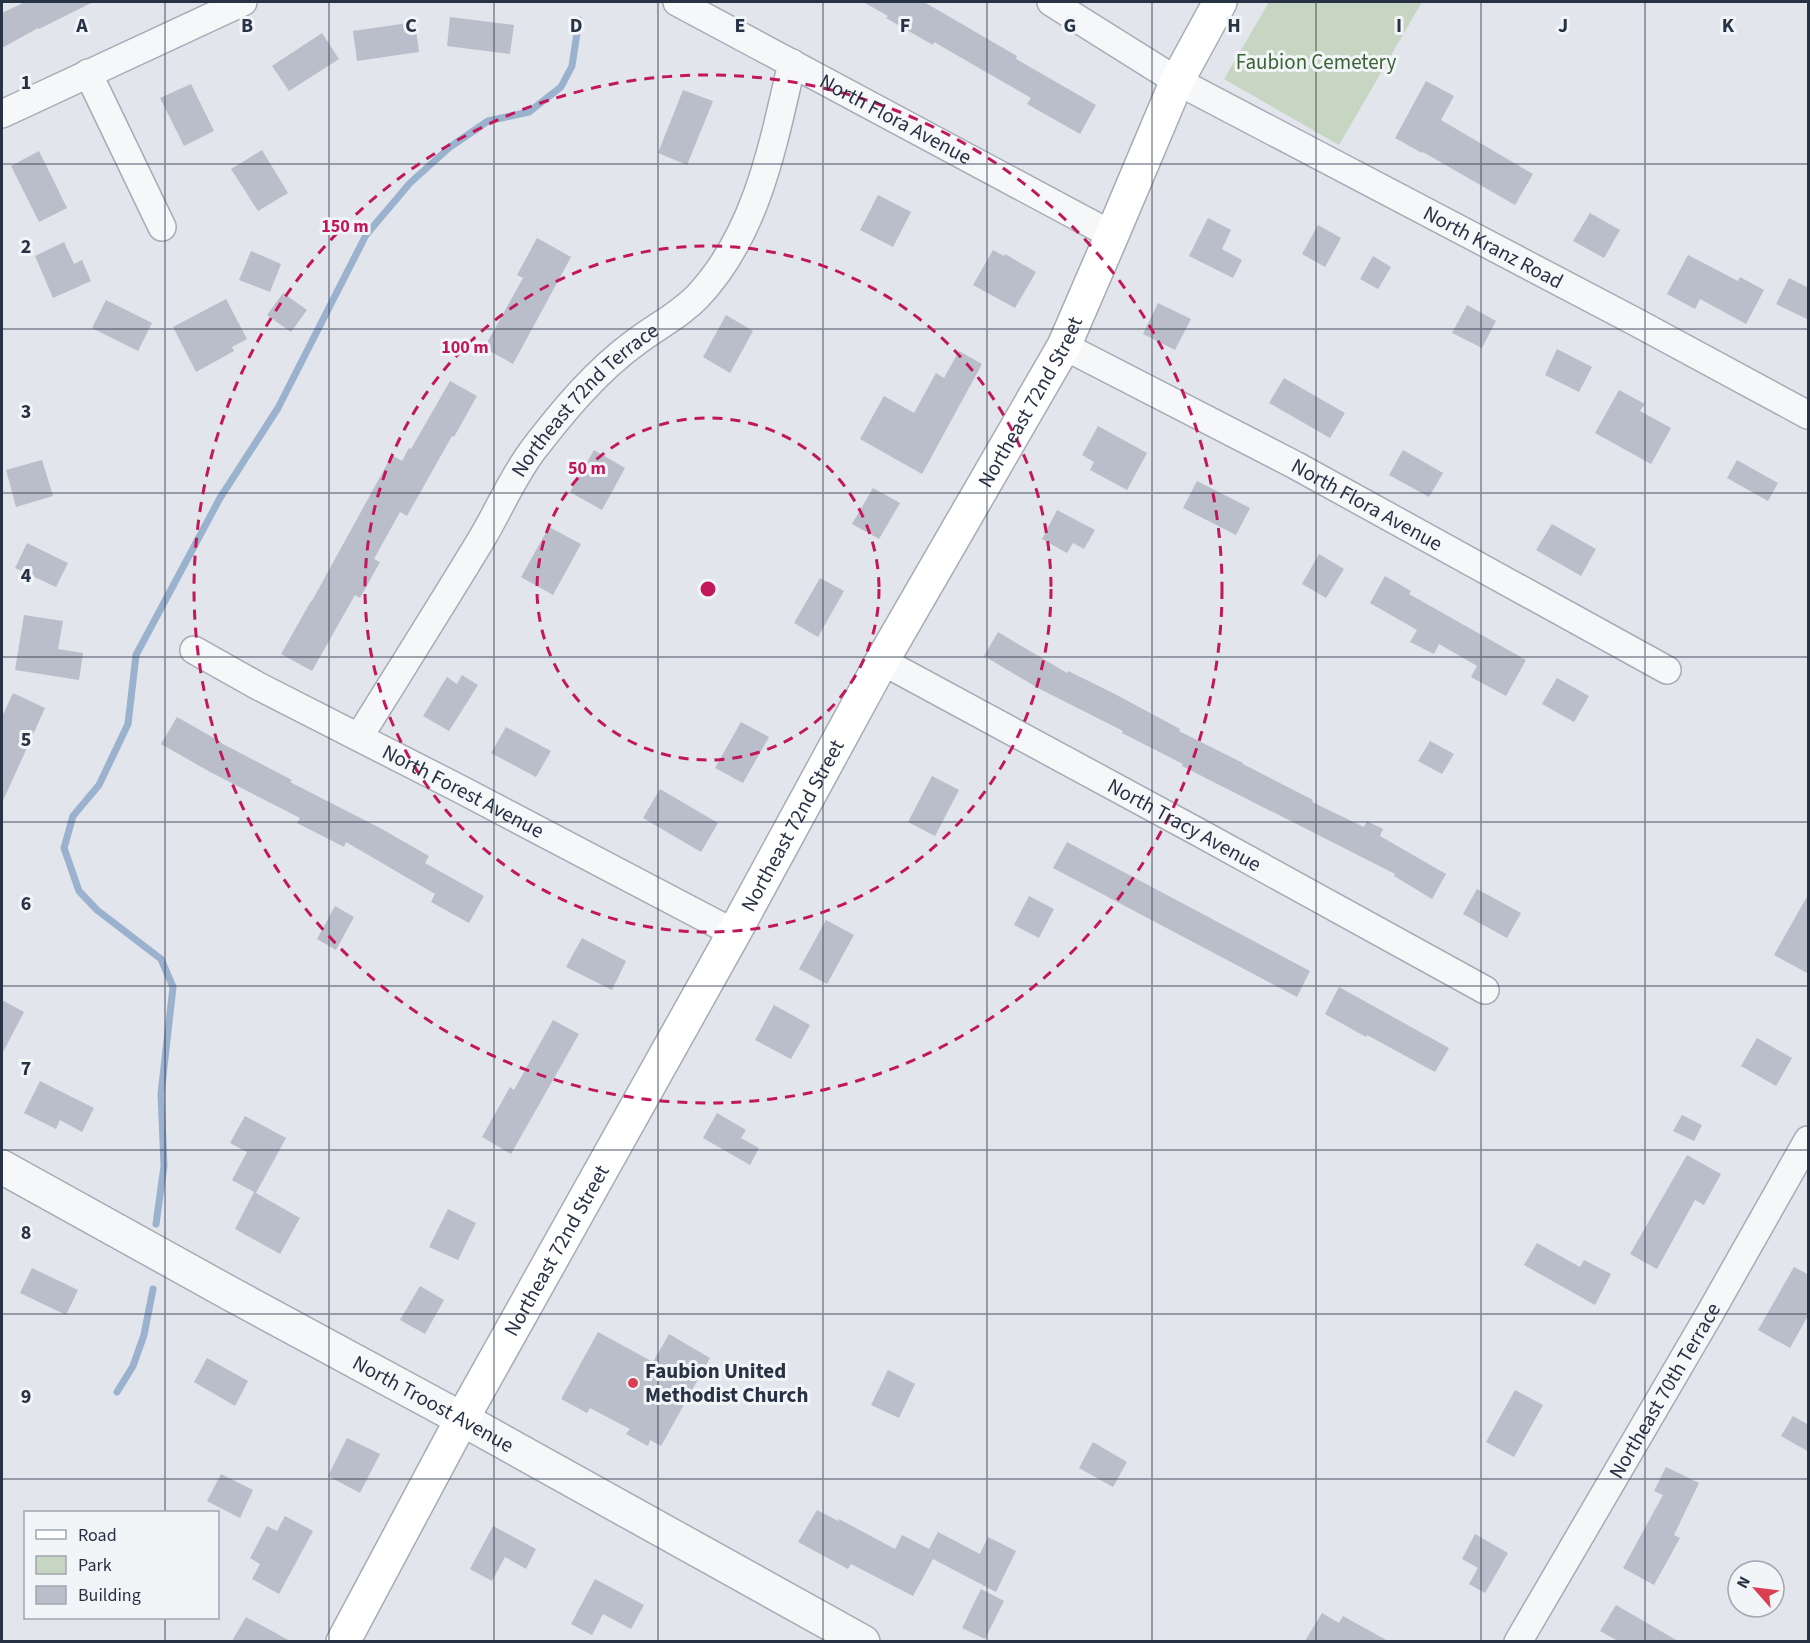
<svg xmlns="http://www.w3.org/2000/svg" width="1810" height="1643" viewBox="0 0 1810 1643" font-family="'Source Sans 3',sans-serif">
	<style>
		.green { fill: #c7d6c2 }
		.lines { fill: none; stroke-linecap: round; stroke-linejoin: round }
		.stream { stroke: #9ab2ce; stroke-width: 7 }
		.building { fill: #b9beca }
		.minor-casing { stroke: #a6acb6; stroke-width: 30 }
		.tertiary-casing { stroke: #a6acb6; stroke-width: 36 }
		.secondary-casing { stroke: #a6acb6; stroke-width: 36 }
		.minor { stroke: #f5f7f9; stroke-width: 27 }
		.tertiary { stroke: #f5f7f9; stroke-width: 33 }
		.secondary { stroke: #fff; stroke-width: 33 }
		.grid { fill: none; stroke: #283245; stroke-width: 1.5; stroke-opacity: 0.55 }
		.ring { fill: none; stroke: #c2185b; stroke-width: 3; stroke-dasharray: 10 8 }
		.poi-dot { fill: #da3e52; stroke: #f2f5f8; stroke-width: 2 }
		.labels { text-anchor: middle; stroke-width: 6; stroke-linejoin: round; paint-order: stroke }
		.park-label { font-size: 21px; fill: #3c6234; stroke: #f2f5f8 }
		.street-label { font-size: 21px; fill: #283245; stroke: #f2f5f8 }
		.poi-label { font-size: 21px; font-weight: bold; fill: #283245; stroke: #f2f5f8; text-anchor: start }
		.grid-label { font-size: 20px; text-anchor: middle; font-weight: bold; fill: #283245; stroke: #f2f5f8; stroke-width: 6; stroke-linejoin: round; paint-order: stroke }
		.centre { fill: #c2185b; stroke: #f2f5f8; stroke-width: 3 }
		.ring-label { font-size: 18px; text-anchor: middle; font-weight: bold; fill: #c2185b; stroke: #f2f5f8; stroke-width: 6; stroke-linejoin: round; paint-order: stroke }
	</style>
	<rect width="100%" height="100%" fill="#e2e5eb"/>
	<polygon class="green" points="1269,2 1422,2 1339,145 1224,79"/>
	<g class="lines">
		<g class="stream">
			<polyline points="156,1224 164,1166 161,1094 173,987 161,959 97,910 79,891 64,848 73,816 99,785 128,724 136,655 220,498 278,408 366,235 410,183 450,147 488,121 529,112 561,87 572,66 579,20"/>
			<polyline points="117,1392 133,1366 144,1335 153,1289"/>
		</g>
	</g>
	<g class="building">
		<polygon points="25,2 93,2 39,29 38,28 2,48 2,13"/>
		<polygon points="863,2 924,2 1017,56 1016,59 1096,105 1080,134 1027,104 1031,98 934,42 933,45 886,18 888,16"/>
		<polygon points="450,17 514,25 510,54 447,46"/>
		<polygon points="415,22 419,52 357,61 353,31"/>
		<polygon points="322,33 339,59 289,91 272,66"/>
		<polygon points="1426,81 1454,96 1441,120 1533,174 1515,205 1423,152 1422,153 1395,138"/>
		<polygon points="191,84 214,131 184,146 160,98"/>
		<polygon points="683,90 713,101 687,165 658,153"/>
		<polygon points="262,150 288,193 258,211 231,169"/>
		<polygon points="39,151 67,208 39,222 11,166"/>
		<polygon points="878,195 911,212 893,247 860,230"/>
		<polygon points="1590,213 1620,230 1604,258 1573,241"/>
		<polygon points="1208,218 1231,230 1222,249 1242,260 1233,278 1189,256"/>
		<polygon points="1318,225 1341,238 1325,267 1302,254"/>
		<polygon points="537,238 571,257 513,364 484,348 523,278 517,275"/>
		<polygon points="64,242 74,264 82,260 91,281 53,298 35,256"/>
		<polygon points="993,250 1004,256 1005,254 1036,272 1015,308 973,285"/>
		<polygon points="251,251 281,264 270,292 239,280"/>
		<polygon points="1688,255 1738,281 1740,277 1764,290 1746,324 1700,299 1695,309 1667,294"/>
		<polygon points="1373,256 1391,267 1378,289 1360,279"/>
		<polygon points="1789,278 1809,288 1809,320 1776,304"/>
		<polygon points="283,293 307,310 291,332 267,315"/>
		<polygon points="226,299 247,339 232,347 234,351 196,372 173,327"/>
		<polygon points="106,300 152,323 138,351 92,328"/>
		<polygon points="1158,303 1191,319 1175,350 1143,334"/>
		<polygon points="1467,305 1496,321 1482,348 1452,333"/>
		<polygon points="726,315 753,331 730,373 703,357"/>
		<polygon points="1557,349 1592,367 1579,392 1545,375"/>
		<polygon points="959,351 982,364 922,474 860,439 884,396 914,413 936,373 944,378"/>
		<polygon points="1284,378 1345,413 1330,438 1269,403"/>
		<polygon points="450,381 477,396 454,437 452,436 407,516 400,512 374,559 380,562 360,598 355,595 312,671 281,654 311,601 312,601 392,455 402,461 409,448 411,449"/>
		<polygon points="1619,390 1645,404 1640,411 1671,428 1651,464 1595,433"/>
		<polygon points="1098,426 1147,453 1127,490 1090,470 1094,462 1082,455"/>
		<polygon points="594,450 625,468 602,510 570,492"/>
		<polygon points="1403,450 1443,473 1429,497 1389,475"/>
		<polygon points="42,460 53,496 16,507 6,470"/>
		<polygon points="1737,460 1778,483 1768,501 1727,478"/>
		<polygon points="1197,481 1250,508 1236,535 1183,508"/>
		<polygon points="873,488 900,503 879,539 852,524"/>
		<polygon points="1057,510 1095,530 1084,549 1073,543 1067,553 1042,539"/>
		<polygon points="1552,524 1596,549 1581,576 1536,550"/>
		<polygon points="549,527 581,544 553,595 521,577"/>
		<polygon points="27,543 68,563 56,587 15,568"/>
		<polygon points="1319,554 1344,569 1326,598 1302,584"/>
		<polygon points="1385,576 1411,591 1409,594 1526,660 1506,696 1471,677 1477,666 1439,644 1434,654 1410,642 1417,630 1370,603"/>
		<polygon points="820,578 844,591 818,637 794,623"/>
		<polygon points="24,615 63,621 58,649 83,653 79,680 15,670"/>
		<polygon points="998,632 1067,673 1068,671 1113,693 1180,729 1179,731 1243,763 1243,764 1313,800 1312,802 1364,827 1367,821 1383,829 1380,836 1446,874 1432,899 1394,876 1395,874 1182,766 1183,764 1122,733 1123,731 1038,688 984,656"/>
		<polygon points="462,675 478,685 449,731 423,716 447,677 457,684"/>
		<polygon points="1557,678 1589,696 1574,722 1542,704"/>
		<polygon points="13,693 45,708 2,803 2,717"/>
		<polygon points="177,717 221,742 221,743 292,780 290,782 380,828 429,856 425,863 484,896 469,923 431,902 435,894 346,842 344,847 297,823 300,818 212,773 161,744"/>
		<polygon points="741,722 769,737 743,783 715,768"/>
		<polygon points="506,727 551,751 536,777 491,753"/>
		<polygon points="1430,741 1454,754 1442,774 1418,761"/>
		<polygon points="932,776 959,790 935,836 908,822"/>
		<polygon points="660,789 718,823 701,852 643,818"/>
		<polygon points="1067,842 1310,971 1297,997 1053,868"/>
		<polygon points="1477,889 1521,913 1507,938 1463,914"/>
		<polygon points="1809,893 1809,974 1774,955"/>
		<polygon points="1029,896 1054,909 1039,938 1014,925"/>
		<polygon points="335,906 354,917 336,950 317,939"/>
		<polygon points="826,920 854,935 827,984 799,969"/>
		<polygon points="582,938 626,961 612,990 566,967"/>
		<polygon points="1339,987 1449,1048 1435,1072 1367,1035 1366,1037 1325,1014"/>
		<polygon points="2,1000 24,1012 2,1054"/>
		<polygon points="774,1005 810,1025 791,1059 755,1040"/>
		<polygon points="553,1020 579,1034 511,1154 482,1137 510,1087 514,1090"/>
		<polygon points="1757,1038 1792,1058 1776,1086 1741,1066"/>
		<polygon points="40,1081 94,1108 82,1132 60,1120 56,1129 24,1113"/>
		<polygon points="717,1113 746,1130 741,1138 759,1148 750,1165 703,1138"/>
		<polygon points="1682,1115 1702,1125 1694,1141 1673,1131"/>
		<polygon points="245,1116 286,1138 256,1193 300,1218 280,1254 235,1229 254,1192 232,1180 247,1152 230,1143"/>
		<polygon points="1687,1155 1721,1174 1704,1205 1695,1200 1657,1269 1630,1254"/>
		<polygon points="448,1209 476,1223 458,1260 429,1247"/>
		<polygon points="1537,1243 1580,1267 1584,1260 1611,1274 1595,1305 1524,1265"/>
		<polygon points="1794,1267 1809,1275 1809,1314 1790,1348 1758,1330"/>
		<polygon points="32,1268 78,1290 66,1315 20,1293"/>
		<polygon points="420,1286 444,1300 425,1334 400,1320"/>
		<polygon points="598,1332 653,1362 669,1334 710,1358 661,1446 650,1440 648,1446 626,1434 630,1429 590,1408 587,1413 561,1399"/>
		<polygon points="207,1358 248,1381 235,1406 194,1382"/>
		<polygon points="888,1370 915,1384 899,1418 871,1405"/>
		<polygon points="1515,1390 1543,1405 1514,1457 1486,1442"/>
		<polygon points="1793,1416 1809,1425 1809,1452 1781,1436"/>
		<polygon points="347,1438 380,1454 360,1493 328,1476"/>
		<polygon points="1093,1442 1127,1462 1113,1487 1079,1468"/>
		<polygon points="1666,1467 1699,1483 1674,1535 1680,1538 1654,1585 1623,1568 1663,1495 1654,1491"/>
		<polygon points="221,1474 253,1490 240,1518 207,1501"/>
		<polygon points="817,1510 838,1521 839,1519 895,1549 902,1535 929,1549 938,1532 980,1554 988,1537 1016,1551 996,1592 933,1559 913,1596 851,1564 848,1569 798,1542"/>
		<polygon points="285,1516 313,1531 279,1594 252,1579 260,1564 250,1558 267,1526 277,1531"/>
		<polygon points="493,1526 536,1549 526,1569 505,1557 492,1581 470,1569"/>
		<polygon points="1475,1534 1508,1553 1485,1593 1469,1584 1478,1568 1462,1559"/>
		<polygon points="595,1579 644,1605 631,1629 603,1614 592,1635 571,1624"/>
		<polygon points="981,1589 1004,1601 985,1639 962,1628"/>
		<polygon points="1616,1605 1678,1641 1618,1641 1600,1631"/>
		<polygon points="1322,1613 1339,1623 1343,1616 1388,1641 1305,1641"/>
		<polygon points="246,1617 290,1641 232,1641"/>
	</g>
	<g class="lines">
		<defs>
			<g id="minor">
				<path id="s1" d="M677 2 1112 235"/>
				<path id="s2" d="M1051 2 1177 81 1634 321 1808 415"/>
				<polyline points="88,73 162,227"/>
				<polyline points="2,114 243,2"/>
				<path id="s3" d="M1064 346 1295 465 1667 670"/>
				<path id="s4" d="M194 650 258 686 460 789 734 933"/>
				<path id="s5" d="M882 661 1198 832 1485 990"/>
				<path id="s6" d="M359 737C400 671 441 606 481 540 499 510 512 478 533 450 563 411 596 371 636 342 657 326 680 315 698 296 757 233 773 145 792 63"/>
				<path id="s7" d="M1518 1642 1709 1315 1808 1140"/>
			</g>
			<g id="tertiary">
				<path id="s8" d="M2 1167 231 1294 462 1419 863 1642"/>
			</g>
			<g id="secondary">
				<path id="s9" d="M343 1642 462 1419 734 933 882 661 1064 346 1112 235 1177 81 1220 2"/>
			</g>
		</defs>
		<use href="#minor" class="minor-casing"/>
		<use href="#tertiary" class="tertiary-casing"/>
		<use href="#secondary" class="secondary-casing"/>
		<use href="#minor" class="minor"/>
		<use href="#tertiary" class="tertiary"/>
		<use href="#secondary" class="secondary"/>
	</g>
	<path class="grid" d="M165 2V1512M329 2V1642M494 2V1642M658 2V1642M823 2V1642M987 2V1642M1152 2V1642M1316 2V1642M1481 2V1642M1645 2V1642M2 164H1808M2 329H1808M2 493H1808M2 657H1808M2 822H1808M2 986H1808M2 1150H1808M2 1314H1808M2 1479H1808M165 1618V1642"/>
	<g class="ring">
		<circle cx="708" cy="589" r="171"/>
		<circle cx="708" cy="589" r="343"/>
		<circle cx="708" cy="589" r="514"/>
	</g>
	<circle class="poi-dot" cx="633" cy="1383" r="6"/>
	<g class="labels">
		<g class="park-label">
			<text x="1316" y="69">Faubion Cemetery</text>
		</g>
		<g class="street-label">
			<text dy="7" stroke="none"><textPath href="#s1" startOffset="248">North Flora Avenue</textPath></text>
			<text dy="7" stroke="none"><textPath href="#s2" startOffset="506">North Kranz Road</textPath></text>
			<text dy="7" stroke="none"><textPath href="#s9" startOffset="1418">Northeast 72nd Street</textPath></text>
			<text dy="7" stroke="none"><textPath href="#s6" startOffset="408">Northeast 72nd Terrace</textPath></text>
			<text dy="7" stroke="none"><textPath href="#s3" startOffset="342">North Flora Avenue</textPath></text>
			<text dy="7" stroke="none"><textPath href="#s4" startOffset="304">North Forest Avenue</textPath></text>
			<text dy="7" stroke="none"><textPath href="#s5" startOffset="344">North Tracy Avenue</textPath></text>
			<text dy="7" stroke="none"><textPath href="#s9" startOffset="932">Northeast 72nd Street</textPath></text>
			<text dy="7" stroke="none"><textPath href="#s9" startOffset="446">Northeast 72nd Street</textPath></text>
			<text dy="7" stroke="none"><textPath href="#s7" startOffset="291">Northeast 70th Terrace</textPath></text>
			<text dy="7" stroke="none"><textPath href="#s8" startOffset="492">North Troost Avenue</textPath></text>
		</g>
		<g class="poi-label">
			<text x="645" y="1378">Faubion United<tspan x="645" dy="24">Methodist Church</tspan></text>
		</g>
	</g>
	<g class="grid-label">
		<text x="82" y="32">A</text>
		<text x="247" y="32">B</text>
		<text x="411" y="32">C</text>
		<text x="576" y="32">D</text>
		<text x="740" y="32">E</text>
		<text x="905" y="32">F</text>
		<text x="1070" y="32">G</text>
		<text x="1234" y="32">H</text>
		<text x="1399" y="32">I</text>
		<text x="1563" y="32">J</text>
		<text x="1728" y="32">K</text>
		<text x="26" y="89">1</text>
		<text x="26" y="253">2</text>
		<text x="26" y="418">3</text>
		<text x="26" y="582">4</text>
		<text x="26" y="746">5</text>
		<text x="26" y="910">6</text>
		<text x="26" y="1075">7</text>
		<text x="26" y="1239">8</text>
		<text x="26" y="1403">9</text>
	</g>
	<circle cx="708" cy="589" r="9" class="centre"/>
	<g class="ring-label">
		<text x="345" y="232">150 m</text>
		<text x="465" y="353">100 m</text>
		<text x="587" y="474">50 m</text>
	</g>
	<rect width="1810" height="1643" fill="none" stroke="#283245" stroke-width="6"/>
	<rect x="24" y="1511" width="195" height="108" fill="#f2f5f8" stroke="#a1a7b0" stroke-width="1.5"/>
	<rect x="36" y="1530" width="30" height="9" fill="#ffffff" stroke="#a1a7b0" stroke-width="1.5"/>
	<text x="78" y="1541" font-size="18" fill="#283245">Road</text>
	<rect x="36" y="1556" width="30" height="18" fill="#c7d6c2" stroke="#a1a7b0" stroke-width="1.5"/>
	<text x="78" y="1571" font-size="18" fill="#283245">Park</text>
	<rect x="36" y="1586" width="30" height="18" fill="#b9beca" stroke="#a1a7b0" stroke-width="1.5"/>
	<text x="78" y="1601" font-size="18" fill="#283245">Building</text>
	<g transform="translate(1756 1589) rotate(298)"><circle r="28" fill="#f2f5f8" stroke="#a1a7b0" stroke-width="1.5"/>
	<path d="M0-4.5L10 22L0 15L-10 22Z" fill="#da3e52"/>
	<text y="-9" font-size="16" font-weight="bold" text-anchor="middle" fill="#283245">N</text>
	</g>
</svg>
